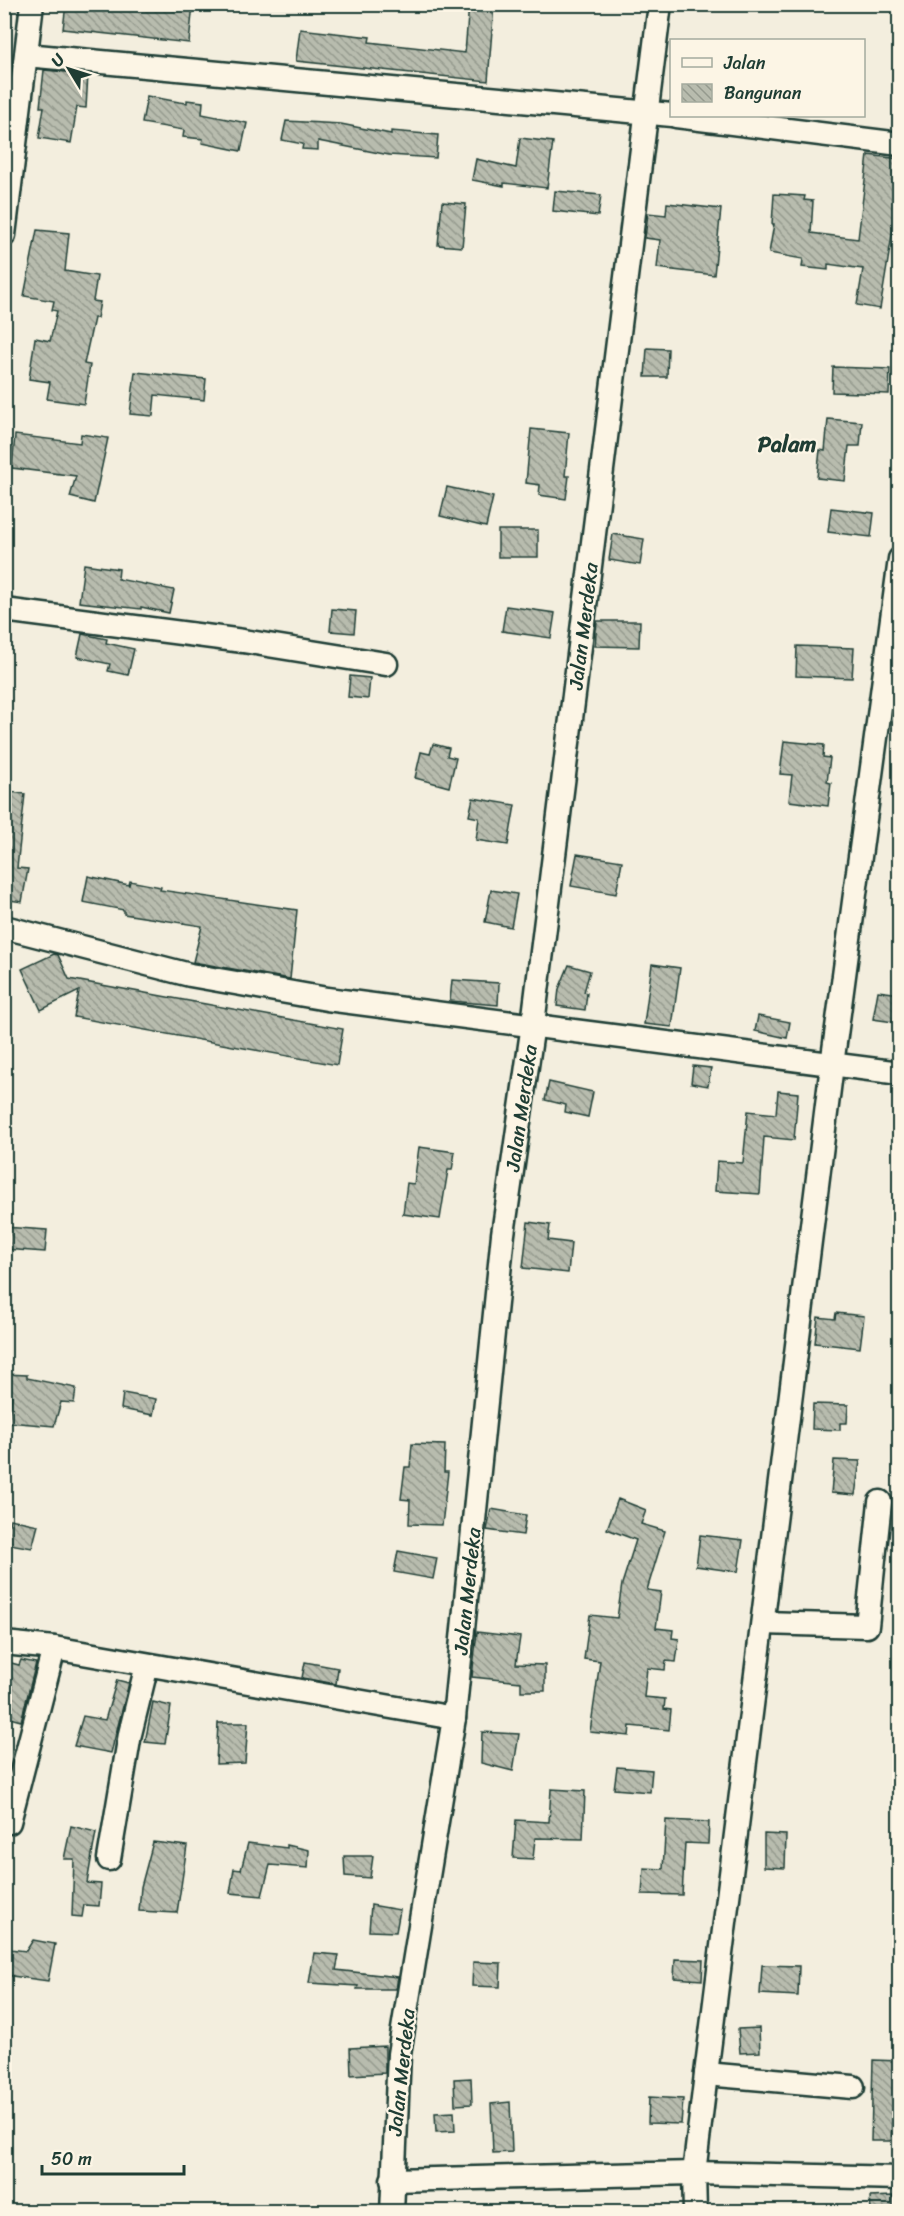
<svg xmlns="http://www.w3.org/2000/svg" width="904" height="2216" viewBox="0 0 904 2216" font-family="Sriracha,sans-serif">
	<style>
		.building { fill: url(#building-back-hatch); stroke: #1f3d34; stroke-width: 1.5 }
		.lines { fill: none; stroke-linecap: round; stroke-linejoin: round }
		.minor-casing { stroke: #1f3d34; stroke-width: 27 }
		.minor { stroke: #fcf5e5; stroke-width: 22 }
		.labels { text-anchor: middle; stroke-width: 4.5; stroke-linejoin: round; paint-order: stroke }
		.street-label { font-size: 20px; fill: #1f3d34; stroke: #fcf5e5 }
		.quarter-label { font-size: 22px; font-weight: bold; fill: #1f3d34; stroke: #fcf5e5 }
	</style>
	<defs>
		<pattern id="building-back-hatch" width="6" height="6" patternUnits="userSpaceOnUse" patternTransform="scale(1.5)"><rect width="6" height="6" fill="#b8bcae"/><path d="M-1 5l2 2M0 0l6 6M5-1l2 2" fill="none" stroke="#959a8e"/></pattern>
	</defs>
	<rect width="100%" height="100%" fill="#f3eede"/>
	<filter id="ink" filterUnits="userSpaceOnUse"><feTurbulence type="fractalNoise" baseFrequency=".0167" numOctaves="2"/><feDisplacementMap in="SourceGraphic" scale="12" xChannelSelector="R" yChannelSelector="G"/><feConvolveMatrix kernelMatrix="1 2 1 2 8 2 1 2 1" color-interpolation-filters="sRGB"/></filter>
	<g filter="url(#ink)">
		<g class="building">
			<polygon points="66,4 193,4 189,43 63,29"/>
			<polygon points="469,4 494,4 488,81 296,61 300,29 370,37 369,42 465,53"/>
			<polygon points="44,70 88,74 86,108 77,107 71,143 39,138 44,107 40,107"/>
			<polygon points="147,96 179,102 187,103 187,100 203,102 202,114 247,123 241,151 202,143 203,139 183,137 184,130 142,123"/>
			<polygon points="286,121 341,124 391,134 391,131 438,135 436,158 389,155 318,141 318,150 302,149 303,144 282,140"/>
			<polygon points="520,138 553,142 547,188 504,183 504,186 472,180 476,159 516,168"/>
			<polygon points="868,155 900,159 899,230 893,229 880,309 857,305 863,269 828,264 828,270 802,267 803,259 769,253 774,224 772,224 774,194 805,196 804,200 813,201 811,233 858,239"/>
			<polygon points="555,191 601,195 598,216 553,211"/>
			<polygon points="442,202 466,204 462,247 438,245"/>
			<polygon points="667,203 721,209 714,275 657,268 660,240 645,238 648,213 666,215"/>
			<polygon points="37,230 69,233 65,271 97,276 93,301 100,302 97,318 94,318 84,364 90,365 84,404 47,399 50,382 29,379 35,338 50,341 57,311 52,310 54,301 24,296"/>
			<polygon points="647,348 668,349 667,377 645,377"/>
			<polygon points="833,367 890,369 889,394 832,392"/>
			<polygon points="135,372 206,379 204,400 155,395 153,416 130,414"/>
			<polygon points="828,419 862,422 860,446 849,446 845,481 817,478 820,450 825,451"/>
			<polygon points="531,429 569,433 565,476 569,476 566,499 539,495 540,485 526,483"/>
			<polygon points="81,434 108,438 94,503 70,497 76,476 12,468 15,435 80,443"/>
			<polygon points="447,487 493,497 486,527 440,516"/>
			<polygon points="831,508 874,513 871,537 828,532"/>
			<rect x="498" y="530" width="40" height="27"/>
			<polygon points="613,534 644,539 640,565 609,560"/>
			<polygon points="84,564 119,569 118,579 174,590 169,613 141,607 141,609 79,602"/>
			<polygon points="506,606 555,613 551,638 502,631"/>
			<polygon points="332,609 356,611 354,633 330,631"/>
			<polygon points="597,621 640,621 639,647 595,646"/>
			<polygon points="82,634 107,639 106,643 134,649 128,675 108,671 110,664 77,657"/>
			<polygon points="797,646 854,648 852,678 796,676"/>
			<polygon points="350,676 370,678 368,699 348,697"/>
			<polygon points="784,741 824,745 823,757 830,758 827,782 831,783 828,806 789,801 792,775 780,774"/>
			<polygon points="433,744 449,748 447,756 456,758 449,787 415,778 421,752 430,754"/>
			<polygon points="4,791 25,794 17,868 28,869 22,902 4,899"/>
			<polygon points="473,798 515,805 508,845 476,840 479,818 469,816"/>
			<polygon points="577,854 622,861 616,894 571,886"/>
			<polygon points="88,876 129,885 130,881 161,887 160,890 297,910 290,979 193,962 202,926 124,914 124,910 83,902"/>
			<polygon points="491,890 517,894 511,927 485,922"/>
			<polygon points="54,954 58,955 69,979 343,1029 337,1065 74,1017 79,991 41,1010 22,969"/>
			<polygon points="652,964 680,968 672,1027 644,1024"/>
			<polygon points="569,965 590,971 584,992 587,993 585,1010 557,1006 559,989"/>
			<polygon points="452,980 499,983 498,1005 450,1001"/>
			<polygon points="878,991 900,994 900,1023 873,1019"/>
			<polygon points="758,1016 790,1022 787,1038 755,1031"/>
			<polygon points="693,1066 711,1068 708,1086 691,1083"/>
			<polygon points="549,1082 593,1092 588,1117 565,1112 566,1105 545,1100"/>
			<polygon points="778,1091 798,1093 794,1140 764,1137 760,1194 715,1191 717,1161 743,1163 748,1111 776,1114"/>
			<polygon points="419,1147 455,1152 452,1170 448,1170 440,1219 403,1214 407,1183 414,1184"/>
			<polygon points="528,1222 550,1225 548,1240 571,1243 568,1273 523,1268"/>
			<polygon points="4,1227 47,1230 45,1252 4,1249"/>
			<polygon points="836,1313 864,1316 860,1348 815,1343 818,1317 835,1319"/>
			<polygon points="4,1374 27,1375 27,1378 76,1388 74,1403 61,1402 54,1426 8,1422 12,1396 4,1395"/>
			<polygon points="123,1393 156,1399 153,1415 121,1409"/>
			<polygon points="813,1404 848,1405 847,1423 840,1423 840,1430 812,1429"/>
			<polygon points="412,1444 445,1445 444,1472 448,1472 442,1525 409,1524 410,1500 401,1499 405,1467 410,1467"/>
			<polygon points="834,1460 860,1461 855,1495 831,1493"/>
			<polygon points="618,1499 646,1510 641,1524 665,1531 647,1590 661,1592 656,1628 673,1630 672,1638 679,1639 676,1662 666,1661 665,1670 647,1668 644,1697 665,1699 664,1709 671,1710 669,1730 630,1726 629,1736 590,1732 600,1661 584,1659 590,1615 617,1618 622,1584 636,1540 607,1529"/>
			<polygon points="491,1509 526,1515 523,1535 487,1530"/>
			<polygon points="10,1519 38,1525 32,1548 4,1543"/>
			<polygon points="700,1535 743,1540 738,1572 696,1566"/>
			<polygon points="398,1551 437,1558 433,1579 394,1572"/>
			<polygon points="477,1632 520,1637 516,1664 545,1665 545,1691 521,1691 521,1682 472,1677"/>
			<polygon points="21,1660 36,1663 21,1721 6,1717 9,1704 4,1703 4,1661 19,1665"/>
			<polygon points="305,1662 338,1668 336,1684 302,1678"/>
			<polygon points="117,1680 129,1683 111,1753 74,1746 83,1716 105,1720"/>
			<polygon points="153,1702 171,1706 165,1744 145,1742"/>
			<polygon points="218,1723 248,1723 245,1763 216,1764"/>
			<polygon points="482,1732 519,1734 513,1771 481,1763"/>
			<polygon points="617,1767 652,1770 650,1792 614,1789"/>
			<polygon points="551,1789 585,1791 583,1839 535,1838 533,1859 513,1858 516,1820 549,1822"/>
			<polygon points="666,1820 709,1822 708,1844 685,1843 682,1895 642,1894 644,1868 663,1869"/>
			<polygon points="71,1826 96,1832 87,1883 101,1884 99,1906 84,1905 82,1917 72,1916 74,1859 64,1859"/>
			<polygon points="764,1834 786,1835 785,1868 764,1867"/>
			<polygon points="153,1842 187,1846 177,1913 139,1911 141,1887"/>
			<polygon points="248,1843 287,1848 287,1845 309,1850 308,1868 270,1865 262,1896 230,1893 234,1869 241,1870"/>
			<polygon points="344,1856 373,1856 370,1878 345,1876"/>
			<polygon points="371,1905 400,1910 396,1932 369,1931"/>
			<polygon points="33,1940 55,1944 48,1981 5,1975 10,1949 26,1951"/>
			<polygon points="314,1953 339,1955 336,1970 398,1977 396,1989 357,1989 358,1986 309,1983"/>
			<polygon points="675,1959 703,1960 702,1980 674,1978"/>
			<polygon points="473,1962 501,1963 500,1987 472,1986"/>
			<polygon points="762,1965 799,1966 798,1996 760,1994"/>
			<polygon points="759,2028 760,2052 740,2053 738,2029"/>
			<polygon points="385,2046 385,2073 351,2075 350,2048"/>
			<polygon points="873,2060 900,2061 900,2085 895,2084 891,2141 871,2141"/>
			<polygon points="471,2078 472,2104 455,2105 454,2079"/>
			<polygon points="649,2097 683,2099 681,2124 648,2123"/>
			<polygon points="510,2102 512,2152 493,2153 491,2104"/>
			<polygon points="454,2112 455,2131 436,2132 435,2113"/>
			<polygon points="893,2196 893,2211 871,2211 870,2197"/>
		</g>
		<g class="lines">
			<defs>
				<g id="minor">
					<polyline points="26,55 672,115"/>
					<polyline points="676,116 900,144"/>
					<polyline points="4,235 32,4"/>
					<polyline points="4,610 243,641 386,664"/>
					<polyline points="4,927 190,975 327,999 900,1073"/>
					<polyline points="763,1623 867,1626 880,1502"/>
					<polyline points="4,1643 54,1648 454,1718"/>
					<polyline points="9,1822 54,1648"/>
					<polyline points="109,1859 130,1734 147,1665"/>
					<polyline points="706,2074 853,2087"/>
					<polyline points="392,2180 694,2173 900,2178"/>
					<polyline points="392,2212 399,2054 454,1718 503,1234 533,1024 660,4"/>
					<polyline points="695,2212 694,2173 706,2074 832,1065 900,559"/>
				</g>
			</defs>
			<use href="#minor" class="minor-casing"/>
			<use href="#minor" class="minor"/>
		</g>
	</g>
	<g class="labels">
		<g class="street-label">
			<text transform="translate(583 626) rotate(-83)" y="7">Jalan Merdeka</text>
			<text transform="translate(521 1108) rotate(-82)" y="7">Jalan Merdeka</text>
			<text transform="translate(467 1591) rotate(-84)" y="7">Jalan Merdeka</text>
			<text transform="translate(401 2072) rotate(-84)" y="7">Jalan Merdeka</text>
		</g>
		<g class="quarter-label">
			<text x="787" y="452">Palam</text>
		</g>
	</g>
	<rect width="904" height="2216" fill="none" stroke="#fcf5e5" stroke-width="24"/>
	<rect x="12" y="12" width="880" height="2192" fill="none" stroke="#1f3d34" stroke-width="2" filter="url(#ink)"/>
	<rect x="670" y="39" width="195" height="78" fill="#fcf5e5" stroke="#a4ab9e" stroke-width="1.5"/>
	<rect x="682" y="58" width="30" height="9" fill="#fcf5e5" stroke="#a4ab9e" stroke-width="1.5"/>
	<text x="724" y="69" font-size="18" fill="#1f3d34">Jalan</text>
	<rect x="682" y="84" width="30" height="18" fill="url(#building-back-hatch)" stroke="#a4ab9e" stroke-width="1.5"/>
	<text x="724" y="99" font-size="18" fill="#1f3d34">Bangunan</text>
	<g transform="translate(69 69) rotate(308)" stroke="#fcf5e5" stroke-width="4.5" paint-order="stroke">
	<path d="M0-4.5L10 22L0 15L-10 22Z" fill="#1f3d34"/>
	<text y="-9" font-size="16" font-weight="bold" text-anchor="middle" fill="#1f3d34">U</text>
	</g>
	<path d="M42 2165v9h142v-9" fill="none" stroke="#1f3d34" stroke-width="3"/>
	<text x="51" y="2165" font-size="18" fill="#1f3d34" stroke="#fcf5e5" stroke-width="4.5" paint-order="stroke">50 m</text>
</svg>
